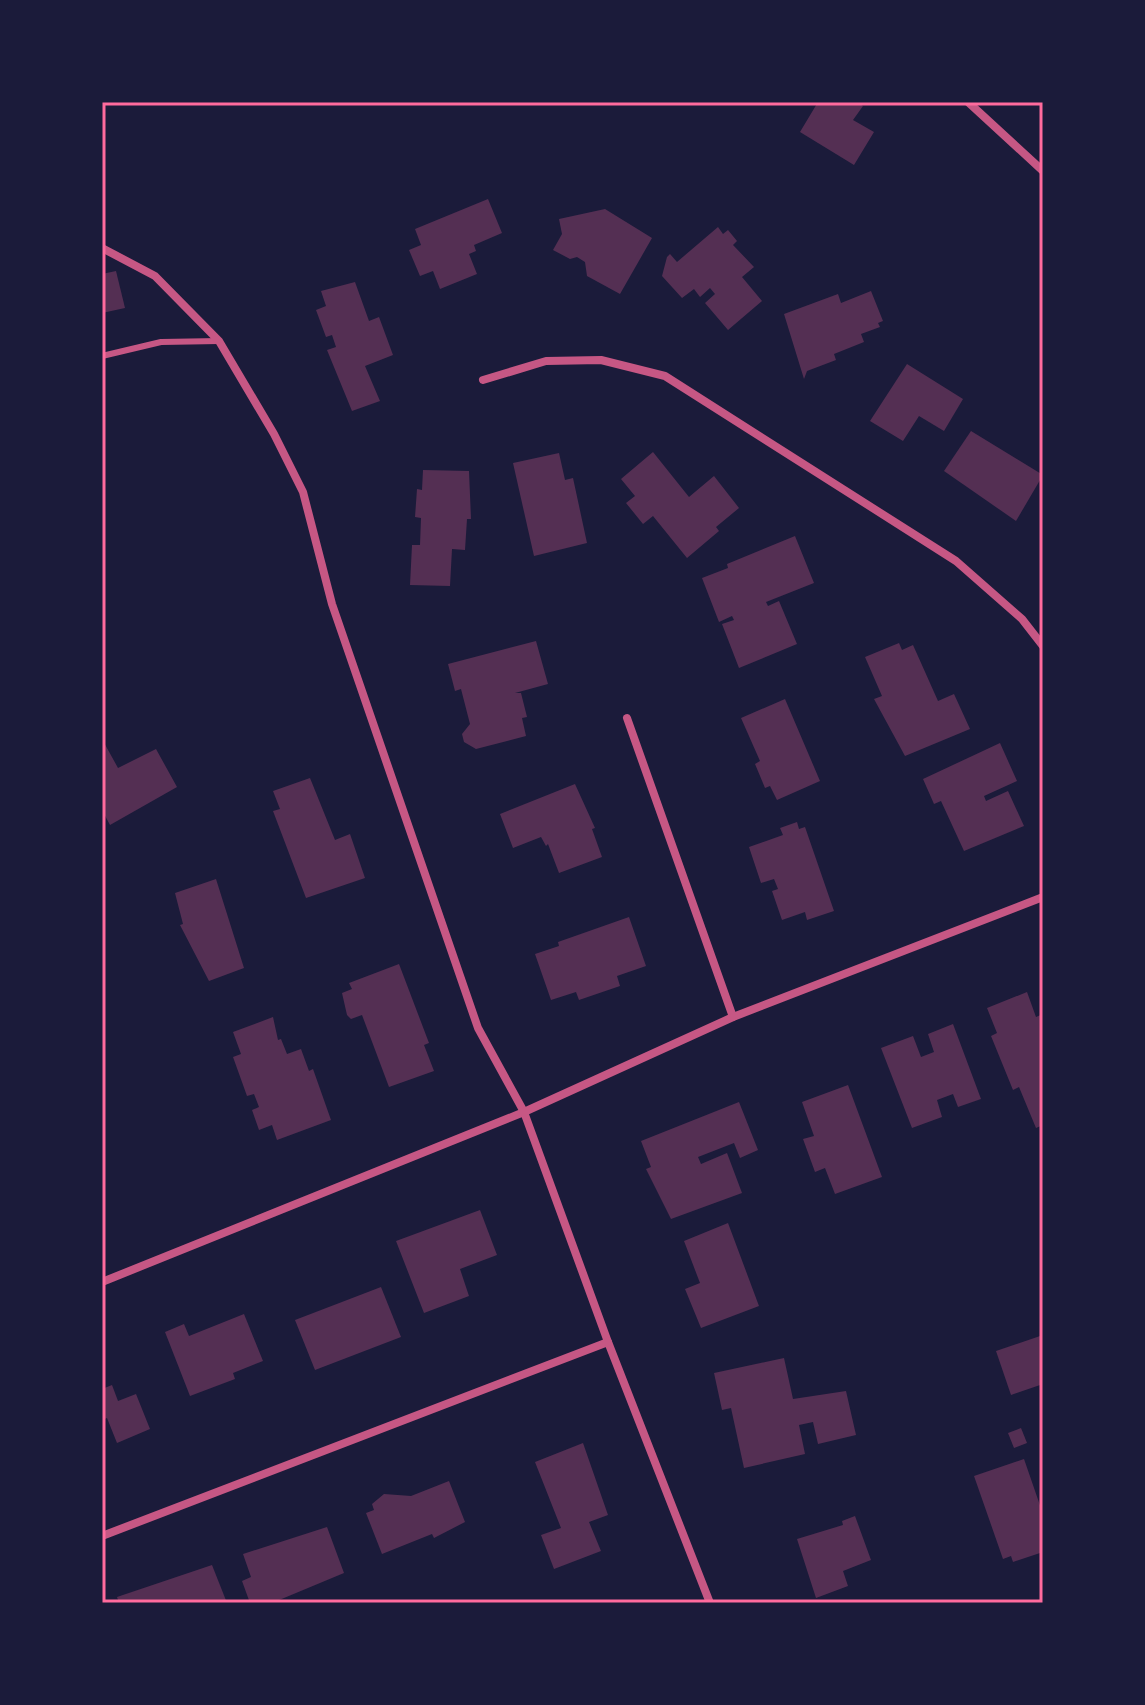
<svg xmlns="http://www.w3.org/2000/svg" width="1145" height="1705" viewBox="0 0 1145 1705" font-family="'Public Sans',sans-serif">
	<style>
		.building { fill: #542f53 }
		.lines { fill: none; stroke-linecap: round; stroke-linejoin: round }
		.service { stroke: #c65784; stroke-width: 6 }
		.minor { stroke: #c65784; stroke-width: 8 }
		.neatline { fill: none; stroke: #ff6b9d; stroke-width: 3 }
	</style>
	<rect width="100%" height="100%" fill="#1b1b3a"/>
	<g class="building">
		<polygon points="818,102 857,102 863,106 853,120 874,132 854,165 800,132"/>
		<polygon points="488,199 502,233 474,245 476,251 469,254 477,274 440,289 433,271 420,276 409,250 421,245 415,229"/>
		<polygon points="605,209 652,238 620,294 587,276 585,262 577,257 570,259 553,250 562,234 559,219"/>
		<polygon points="718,227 723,234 728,230 737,241 733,245 754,267 742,277 762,301 728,330 705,303 715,294 710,288 700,297 694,289 682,298 662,276 667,257 670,254 677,262"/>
		<polygon points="116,271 125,308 102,313 102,274"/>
		<polygon points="355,282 369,321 379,317 393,355 365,366 380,401 352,411 327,350 336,347 332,335 326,337 316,310 326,306 321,291"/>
		<polygon points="871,291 883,321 878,323 880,327 861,334 864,342 834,354 836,360 807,371 804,379 784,314 838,294 841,303"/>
		<polygon points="907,364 963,399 944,431 919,416 903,441 870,421"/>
		<polygon points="971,431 1043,475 1016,521 944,471"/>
		<polygon points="653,452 689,497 714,476 739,508 716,527 719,531 687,558 653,516 643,524 626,503 635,496 621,479"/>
		<polygon points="559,453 565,480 573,478 587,543 534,556 513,463"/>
		<polygon points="423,470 469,471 471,519 467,519 465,550 452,549 450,586 410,585 412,545 420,545 421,518 415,517 417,489 422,490"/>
		<polygon points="795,536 814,583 766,602 768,606 779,601 797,644 739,668 722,624 734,620 732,616 719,622 702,578 728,568 727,564"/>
		<polygon points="536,641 548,684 515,693 521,693 527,717 522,718 526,736 476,749 464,742 462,734 470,724 461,689 455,691 448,664"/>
		<polygon points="899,643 902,650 913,645 938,701 954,694 970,729 905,756 874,699 882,696 865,657"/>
		<polygon points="785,699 820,781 777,800 770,786 765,788 755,764 760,761 741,718"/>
		<polygon points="102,739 118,768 156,749 177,787 110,825 102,810"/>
		<polygon points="1000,743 1017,781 984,796 986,801 1008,791 1024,826 964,851 941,801 934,804 923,779"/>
		<polygon points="310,778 335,840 350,834 365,878 306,898 273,811 280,809 273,791"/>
		<polygon points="575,784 595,828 592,829 602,857 559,873 548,844 546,846 541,837 513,848 500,814"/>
		<polygon points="797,822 799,829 805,827 834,911 807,920 805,912 782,920 772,891 778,889 774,879 761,883 749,847 783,835 780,828"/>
		<polygon points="216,879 244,968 209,981 180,925 183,924 175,893"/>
		<polygon points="629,917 646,966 617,976 620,986 579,1000 576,992 551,1000 535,954 559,946 558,942"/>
		<polygon points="399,964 429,1043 424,1045 434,1071 389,1087 362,1015 351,1019 347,1015 342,993 352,989 349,983"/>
		<polygon points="1027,992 1036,1017 1043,1014 1043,1125 1036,1128 1019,1087 1013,1090 991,1036 997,1033 987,1008"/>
		<polygon points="273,1017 278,1040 281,1039 287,1054 301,1049 309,1071 313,1069 331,1120 277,1140 272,1125 259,1130 252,1110 259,1107 254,1094 247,1096 233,1057 241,1054 233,1032"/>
		<polygon points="953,1024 981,1099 958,1107 953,1094 937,1100 942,1117 912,1128 881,1048 913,1036 921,1057 934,1052 928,1034"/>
		<polygon points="848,1085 882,1177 835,1194 825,1168 815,1172 803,1139 814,1136 802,1102"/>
		<polygon points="739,1102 758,1150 740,1158 734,1143 698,1157 701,1164 727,1153 742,1193 671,1219 646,1169 651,1167 641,1141"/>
		<polygon points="480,1210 497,1255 460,1269 469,1296 424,1313 396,1241"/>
		<polygon points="728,1223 759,1306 701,1328 685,1289 700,1283 684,1241"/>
		<polygon points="381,1287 401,1337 315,1370 295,1320"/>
		<polygon points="244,1314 263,1361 233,1373 235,1379 190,1396 165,1332 184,1324 189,1336"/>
		<polygon points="1043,1335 1043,1384 1011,1395 996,1351"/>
		<polygon points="784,1358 793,1399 846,1391 856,1435 818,1444 813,1422 799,1425 805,1454 744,1468 731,1408 722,1410 714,1373"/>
		<polygon points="112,1385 118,1401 136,1394 150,1429 117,1443 107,1418 102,1420 102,1389"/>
		<polygon points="1021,1428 1027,1443 1014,1448 1008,1433"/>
		<polygon points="583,1443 608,1515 589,1522 601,1551 554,1569 541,1535 561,1528 535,1462"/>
		<polygon points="1024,1459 1043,1514 1043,1552 1013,1562 1011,1556 1003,1559 974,1476"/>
		<polygon points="449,1481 465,1522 434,1538 432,1534 382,1554 366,1513 374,1510 372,1504 384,1494 411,1496"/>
		<polygon points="855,1516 871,1560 843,1571 848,1586 816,1598 797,1539 843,1525 842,1521"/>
		<polygon points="327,1527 344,1573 272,1603 250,1603 242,1581 251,1577 243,1554"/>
		<polygon points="212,1565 227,1603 119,1603 117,1597"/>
	</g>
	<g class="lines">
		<polyline class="service" points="102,356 161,342 219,341"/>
		<g class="minor">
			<polyline points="968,102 1043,171"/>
			<polyline points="102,248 155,276 219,341 274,434 303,492 332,604 478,1028 524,1112 608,1342 710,1603"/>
			<polyline points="483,380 546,361 601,360 665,376 956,561 1022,619 1043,646"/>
			<polyline points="627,718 733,1017"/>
			<polyline points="102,1282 524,1112 733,1017 1043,897"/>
			<polyline points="102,1536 608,1342"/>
		</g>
	</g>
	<rect width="1145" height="1705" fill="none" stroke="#1b1b3a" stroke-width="208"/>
	<rect x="104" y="104" width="937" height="1497" class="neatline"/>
</svg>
